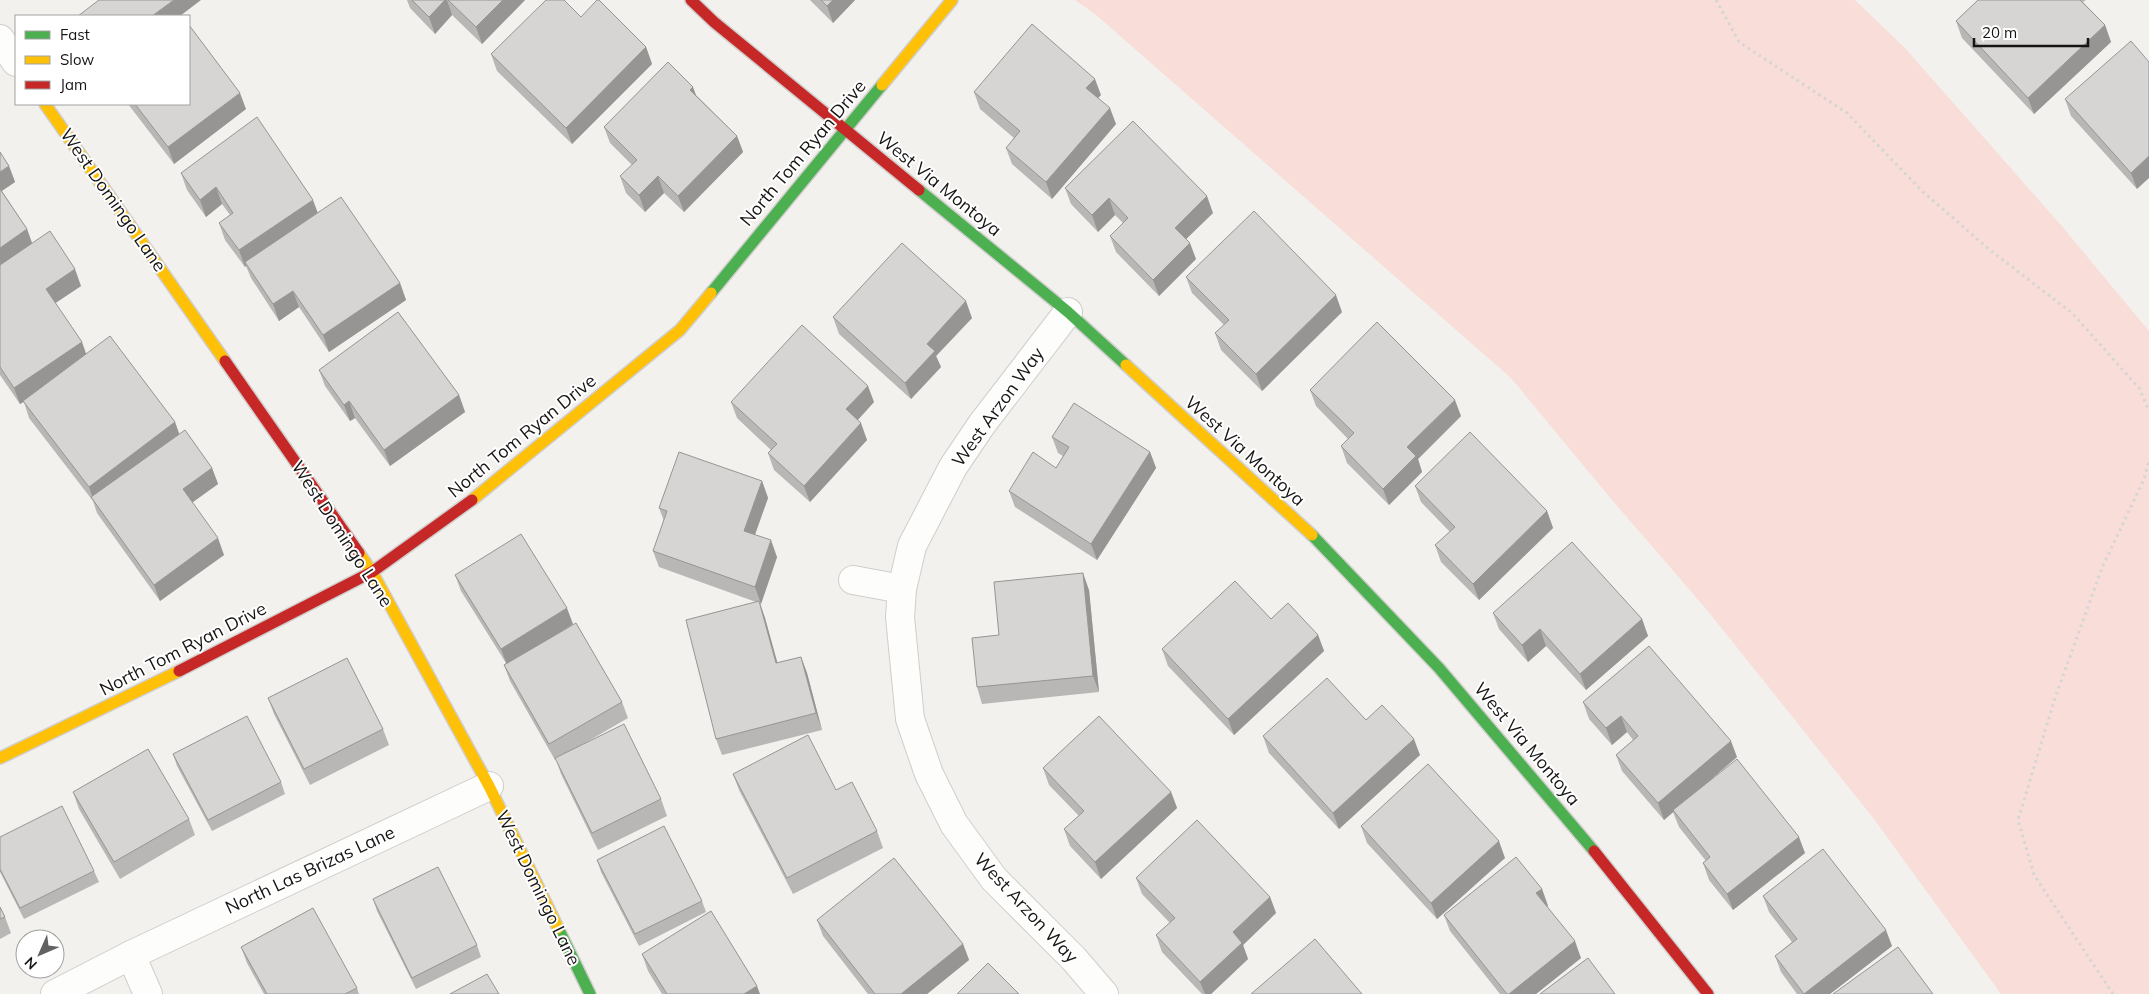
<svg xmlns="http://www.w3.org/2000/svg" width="2149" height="994" viewBox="0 0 2149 994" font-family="Mulish,sans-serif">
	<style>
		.green { fill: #f9ddd8 }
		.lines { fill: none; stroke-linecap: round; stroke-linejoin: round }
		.street-casing { stroke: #d0cecc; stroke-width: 30 }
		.fast-casing { stroke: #d0cecc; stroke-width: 14 }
		.slow-casing { stroke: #d0cecc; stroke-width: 14 }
		.jam-casing { stroke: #d0cecc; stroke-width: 14 }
		.path { stroke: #d5d5d4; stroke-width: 3; stroke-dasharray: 2.5 4; stroke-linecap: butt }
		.street { stroke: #fdfdfc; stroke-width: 28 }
		.fast { stroke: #4caf50; stroke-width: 11 }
		.slow { stroke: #ffc107; stroke-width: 11 }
		.jam { stroke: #c62828; stroke-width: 11 }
		.wall { fill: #b8b7b5 }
		.shaded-wall { fill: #969594 }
		.building { fill: #d6d5d3; stroke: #969594 }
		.labels { text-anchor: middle; stroke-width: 4; stroke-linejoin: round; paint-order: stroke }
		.street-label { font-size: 18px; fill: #171514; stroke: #fff }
	</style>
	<rect width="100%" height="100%" fill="#f3f1ee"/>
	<polygon class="green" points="1075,0 1855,0 1905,48 2060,224 2149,331 2149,994 2001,994 1874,819 1707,610 1612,500 1511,378 1095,14"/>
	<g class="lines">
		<defs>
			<g id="street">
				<polyline points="0,39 16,62"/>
				<polyline points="1068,312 982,424 953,467 912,546 902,589 900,617 910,719 929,774 954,824 994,879 1074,959 1104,994"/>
				<polyline points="853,580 902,589"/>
				<polyline points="131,955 148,994"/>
				<polyline points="55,994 131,955 489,786"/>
			</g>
			<g id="fast">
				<polyline points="919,190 1068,312 1126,365"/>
				<polyline points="711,293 882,85"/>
				<polyline points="1312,535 1439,668 1594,851"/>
				<polyline points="558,928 590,994"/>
			</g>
			<g id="slow">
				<polyline points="882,85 952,0"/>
				<polyline points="45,104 225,361"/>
				<polyline points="1126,365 1312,535"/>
				<polyline points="472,500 680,330 711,293"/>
				<polyline points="359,553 372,572 489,786 558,928"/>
				<polyline points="0,758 179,671"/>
			</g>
			<g id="jam">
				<polyline points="691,0 714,22 919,190"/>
				<polyline points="225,361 359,553"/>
				<polyline points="179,671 372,572 472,500"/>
				<polyline points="1594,851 1708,994"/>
			</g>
		</defs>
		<use href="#street" class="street-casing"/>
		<use href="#fast" class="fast-casing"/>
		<use href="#slow" class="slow-casing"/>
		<use href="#jam" class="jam-casing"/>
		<g class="path">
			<polyline points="1716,0 1739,42 1847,113 1922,191 1990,250 2072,313 2139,388 2149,411"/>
			<polyline points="2113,994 2034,875 2018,820 2055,698 2102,568 2144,479 2149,461"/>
		</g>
		<use href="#street" class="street"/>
		<use href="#fast" class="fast"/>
		<use href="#slow" class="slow"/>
		<use href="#jam" class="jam"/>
	</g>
	<g class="wall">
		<polygon points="407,0 525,0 482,44 452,15 435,34 410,8"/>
		<polygon points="810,0 855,0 833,23"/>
		<polygon points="1978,0 2086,0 2083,2 2105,25 2111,42 2034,114 1962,38 1956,21"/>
		<polygon points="581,17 646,47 652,64 572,144 497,71 491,54"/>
		<polygon points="2149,62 2137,189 2071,116 2065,99"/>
		<polygon points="974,92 1101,95 1098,98 1116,124 1052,199 1012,164 1006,148 1014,138 980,109"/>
		<polygon points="697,96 737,136 743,152 684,212 664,193 645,212 626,193 620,176 632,165 610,143 604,127"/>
		<polygon points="128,104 189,104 246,109 174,164"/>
		<polygon points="0,152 9,166 15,182 2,191 27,229 32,243 81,286 55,303 86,355 175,422 179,434 212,468 218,484 192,502 224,555 160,601 97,513 93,501 29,418 24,402 20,404 0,375"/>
		<polygon points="181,173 318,213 400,283 406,300 329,352 299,307 279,321 251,278 246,266 245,267 225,240 219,223 230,215 222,204 206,217 187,190"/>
		<polygon points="1065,188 1213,213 1186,239 1196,259 1159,296 1116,252 1110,236 1123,223 1115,215 1098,232 1071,204"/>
		<polygon points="1186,277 1342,312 1262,391 1221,350 1215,333 1224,325 1192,293"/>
		<polygon points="833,317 972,318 936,356 941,367 911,399 839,334"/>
		<polygon points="319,370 459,395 465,412 390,466 355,418 350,421 325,386"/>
		<polygon points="1310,390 1461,416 1418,459 1422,472 1389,505 1347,463 1341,446 1348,439 1316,406"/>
		<polygon points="731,402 874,402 858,420 867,440 810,502 774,470 768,453 771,450 737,418"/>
		<polygon points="1052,437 1150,452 1156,468 1097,560 1015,507 1009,491 1056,468 1063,456 1058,453"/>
		<polygon points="762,481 768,498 755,535 777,557 761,604 760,603 765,618 777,663 801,657 807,673 822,730 722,755 716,739 756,602 659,567 653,551 664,521 659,508"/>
		<polygon points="1415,486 1547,511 1553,528 1479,600 1441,562 1435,545 1450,532 1421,502"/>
		<polygon points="455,575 573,624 561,632 622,702 628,718 578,747 661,799 667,816 598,850 561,774 556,759 555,760 510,681 504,665 506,663 461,591"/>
		<polygon points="1089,590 1099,692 982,704 977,687"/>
		<polygon points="1493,613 1642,619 1648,636 1586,690 1546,646 1528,662 1499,629"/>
		<polygon points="1318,635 1324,651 1234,735 1168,666 1162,649"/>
		<polygon points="268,698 383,729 389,745 310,785 274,714"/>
		<polygon points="1583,702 1737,757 1711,779 1805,853 1733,910 1709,880 1703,863 1706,861 1679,827 1673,812 1664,820 1622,771 1616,755 1633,740 1627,732 1612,745 1589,719"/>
		<polygon points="1366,720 1420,755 1339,829 1269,753 1263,736"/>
		<polygon points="173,754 281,782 285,794 212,831 177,766"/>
		<polygon points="1043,768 1171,792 1177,808 1101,879 1070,846 1064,829 1079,816 1049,785"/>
		<polygon points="733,774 836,790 877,831 883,848 793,894 739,790"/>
		<polygon points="73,792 189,819 195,835 120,879 79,809"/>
		<polygon points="1361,826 1505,858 1437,919 1367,843"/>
		<polygon points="0,837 94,871 99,882 24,919 0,872"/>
		<polygon points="597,860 702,901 706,912 639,946 601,872"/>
		<polygon points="1136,878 1270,897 1276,913 1243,945 1248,959 1211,994 1202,994 1162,952 1156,935 1170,923 1142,894"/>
		<polygon points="1542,889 1548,906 1547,906 1581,958 1536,994 1500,994 1450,931 1444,915"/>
		<polygon points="1763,896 1892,946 1830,994 1797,994 1781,972 1775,956 1792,942 1769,912"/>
		<polygon points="373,899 477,945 481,957 416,989 377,911"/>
		<polygon points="0,907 5,917 11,933 0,939"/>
		<polygon points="817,920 963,944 969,960 927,994 868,994 823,936"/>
		<polygon points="241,947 357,988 359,994 264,994 247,963"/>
		<polygon points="642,954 760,994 662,994 648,971"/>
	</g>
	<g class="shaded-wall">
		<polygon points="174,0 201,0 180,16 152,16"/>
		<polygon points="445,0 447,0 452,15 435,34 429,17"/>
		<polygon points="503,0 525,0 482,44 476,27"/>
		<polygon points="833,0 855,0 833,23 827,6"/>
		<polygon points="2105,25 2111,42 2034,114 2028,98"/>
		<polygon points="646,47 652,64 572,144 566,128"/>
		<polygon points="1095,79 1101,95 1092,104 1086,88"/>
		<polygon points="693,87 699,103 690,90"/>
		<polygon points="240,93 246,109 174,164 168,147"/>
		<polygon points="1110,108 1116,124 1052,199 1046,182"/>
		<polygon points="737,136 743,152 684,212 678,196"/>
		<polygon points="2149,156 2149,178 2137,189 2131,173"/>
		<polygon points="9,166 15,182 0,192 0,172"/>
		<polygon points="658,176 664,193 645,212 639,195"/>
		<polygon points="216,187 222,204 206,217 200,200"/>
		<polygon points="1207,196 1213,213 1181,244 1175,228"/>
		<polygon points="1109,198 1115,215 1098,232 1092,215"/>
		<polygon points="313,200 319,216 245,262 246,266 245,267 239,250"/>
		<polygon points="27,229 33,246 0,268 0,248"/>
		<polygon points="1190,243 1196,259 1159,296 1153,280"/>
		<polygon points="75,269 81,286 51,306 46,289"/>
		<polygon points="400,283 406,300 329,352 323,335"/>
		<polygon points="293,291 299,307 279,321 273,304"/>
		<polygon points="1336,295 1342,312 1262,391 1256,374"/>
		<polygon points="966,301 972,318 936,356 941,367 911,399 905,383 927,344"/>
		<polygon points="82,342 88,359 20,404 14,388"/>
		<polygon points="868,386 874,402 852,426 846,409"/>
		<polygon points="459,395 465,412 390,466 384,450"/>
		<polygon points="1455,400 1461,416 1418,459 1422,472 1389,505 1383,489 1407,447"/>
		<polygon points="349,401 355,418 350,421 344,405"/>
		<polygon points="175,422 181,439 93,499 89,487"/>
		<polygon points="861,423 867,440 810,502 804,486"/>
		<polygon points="1150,452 1156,468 1097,560 1091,544"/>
		<polygon points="212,468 218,484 189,505 183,489"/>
		<polygon points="762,481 768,498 750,548 744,531"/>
		<polygon points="1547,511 1553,528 1479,600 1473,584"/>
		<polygon points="218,538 224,555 160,601 154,585"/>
		<polygon points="771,540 777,557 761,604 755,587"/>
		<polygon points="1083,573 1089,590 1099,692 1093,676"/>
		<polygon points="759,601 765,618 782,679 776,663"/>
		<polygon points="567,608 573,624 507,665 501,649"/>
		<polygon points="1642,619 1648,636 1586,690 1580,674"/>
		<polygon points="1540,629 1546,646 1528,662 1522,645"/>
		<polygon points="1318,635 1324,651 1234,735 1228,719"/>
		<polygon points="801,657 807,673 822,730 816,713"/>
		<polygon points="1621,716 1627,732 1612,745 1606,728"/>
		<polygon points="1414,739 1420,755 1339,829 1333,813"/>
		<polygon points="1731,741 1737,757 1664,820 1658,803"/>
		<polygon points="1171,792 1177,808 1101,879 1095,862"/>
		<polygon points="1799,837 1805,853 1733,910 1727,894"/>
		<polygon points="1499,841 1505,858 1437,919 1431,903"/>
		<polygon points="1542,889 1548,906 1542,910 1536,893"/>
		<polygon points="1270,897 1276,913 1243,945 1248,959 1211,994 1205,994 1200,982 1233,932"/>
		<polygon points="1886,930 1892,946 1830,994 1804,994"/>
		<polygon points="1575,941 1581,958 1536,994 1509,994"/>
		<polygon points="963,944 969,960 927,994 901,994"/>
		<polygon points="757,986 760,994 744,994"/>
	</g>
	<g class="building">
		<polygon points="99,0 174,0 152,16 78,16"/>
		<polygon points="412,0 445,0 429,17"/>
		<polygon points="448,0 503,0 476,27"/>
		<polygon points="546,0 564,0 581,17 597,0 599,0 646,47 566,128 491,54"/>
		<polygon points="821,0 833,0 827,6"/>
		<polygon points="1978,0 2080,0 2105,25 2028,98 1956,21"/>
		<polygon points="1032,24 1095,79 1086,88 1110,108 1046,182 1006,148 1020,131 974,92"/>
		<polygon points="189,25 240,93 168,147 135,104 189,104"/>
		<polygon points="2131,41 2149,62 2149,156 2131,173 2065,99"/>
		<polygon points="668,62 693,87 690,90 737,136 678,196 658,176 639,195 620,176 637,160 604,127"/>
		<polygon points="257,117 313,200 239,250 219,223 233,213 216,187 200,200 181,173"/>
		<polygon points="1133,121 1207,196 1175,228 1190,243 1153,280 1110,236 1128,218 1109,198 1092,215 1065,188"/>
		<polygon points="0,152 9,166 0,172"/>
		<polygon points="0,189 27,229 0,248"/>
		<polygon points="341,197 400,283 323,335 293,291 273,304 245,262"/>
		<polygon points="1254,211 1336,295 1256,374 1215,333 1229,320 1186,277"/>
		<polygon points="50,231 75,269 46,289 82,342 14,388 0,367 0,265"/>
		<polygon points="902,243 966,301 927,344 935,351 905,383 833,317"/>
		<polygon points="398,312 459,395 384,450 349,401 344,405 319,370"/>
		<polygon points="1377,322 1455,400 1407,447 1416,456 1383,489 1341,446 1354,433 1310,390"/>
		<polygon points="802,325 868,386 846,409 861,423 804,486 768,453 777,444 731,402"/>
		<polygon points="110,336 175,422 89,487 23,401"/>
		<polygon points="1074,403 1150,452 1091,544 1009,491 1033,452 1056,468 1069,447 1052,437"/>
		<polygon points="185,430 212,468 183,489 218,538 154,585 91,497"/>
		<polygon points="1470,432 1547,511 1473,584 1435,545 1455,527 1415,486"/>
		<polygon points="679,452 762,481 744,531 771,540 755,587 653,551 667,511 659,508"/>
		<polygon points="521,534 567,608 501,649 455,575"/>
		<polygon points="1572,542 1642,619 1580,674 1540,629 1522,645 1493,613"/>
		<polygon points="1083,573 1093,676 977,687 972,638 999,635 994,582"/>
		<polygon points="1235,581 1271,619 1288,603 1318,635 1228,719 1162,649"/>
		<polygon points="759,601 776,663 801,657 816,713 716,739 686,620"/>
		<polygon points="576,623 622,702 549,744 504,665"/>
		<polygon points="1649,646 1731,741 1658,803 1616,755 1638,736 1621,716 1606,728 1583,702"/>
		<polygon points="347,658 383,729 304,769 268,698"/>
		<polygon points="1327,678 1366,720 1382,705 1414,739 1333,813 1263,736"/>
		<polygon points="247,716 281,782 208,820 173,754"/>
		<polygon points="1099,716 1171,792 1095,862 1064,829 1084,811 1043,768"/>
		<polygon points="624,724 661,799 592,833 555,758"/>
		<polygon points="808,735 836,790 852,782 877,831 787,878 733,774"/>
		<polygon points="148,749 189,819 114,862 73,792"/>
		<polygon points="1737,759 1799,837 1727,894 1703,863 1710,857 1673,810"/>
		<polygon points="1428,764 1499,841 1431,903 1361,826"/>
		<polygon points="62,806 94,871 20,908 0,869 0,837"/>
		<polygon points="1197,820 1270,897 1233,932 1242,943 1200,982 1156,935 1175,918 1136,878"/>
		<polygon points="664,826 702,901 635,934 597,860"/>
		<polygon points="1823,849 1886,930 1804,994 1775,956 1797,939 1763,896"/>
		<polygon points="1516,857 1542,889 1536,893 1575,941 1509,994 1507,994 1444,915"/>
		<polygon points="894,858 963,944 901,994 875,994 817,920"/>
		<polygon points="438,867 477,945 412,978 373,899"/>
		<polygon points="0,907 5,917 0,919"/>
		<polygon points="313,908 357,988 345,994 267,994 241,947"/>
		<polygon points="711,911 757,986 744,994 667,994 642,954"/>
		<polygon points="1315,939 1362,994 1251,994"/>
		<polygon points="1898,947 1933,994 1833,994"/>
		<polygon points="1588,958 1615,994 1540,994"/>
		<polygon points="988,963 1019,994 957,994"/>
		<polygon points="487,974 499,994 450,994"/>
	</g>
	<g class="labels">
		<g class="street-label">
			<text transform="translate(803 153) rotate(-50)" y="6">North Tom Ryan Drive</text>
			<text transform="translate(939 184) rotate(39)" y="6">West Via Montoya</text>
			<text transform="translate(113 200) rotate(55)" y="6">West Domingo Lane</text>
			<text transform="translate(998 407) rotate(-54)" y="6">West Arzon Way</text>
			<text transform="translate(522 436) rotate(-39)" y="6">North Tom Ryan Drive</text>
			<text transform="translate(1245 451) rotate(42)" y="6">West Via Montoya</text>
			<text transform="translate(342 534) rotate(57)" y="6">West Domingo Lane</text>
			<text transform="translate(183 649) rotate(-27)" y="6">North Tom Ryan Drive</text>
			<text transform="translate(1527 744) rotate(50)" y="6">West Via Montoya</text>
			<text transform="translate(310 870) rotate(-25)" y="6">North Las Brizas Lane</text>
			<text transform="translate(538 888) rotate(64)" y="6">West Domingo Lane</text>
			<text transform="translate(1026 908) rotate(47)" y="6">West Arzon Way</text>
		</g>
	</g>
	<rect x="15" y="15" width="175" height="90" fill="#ffffff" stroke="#a2a1a1"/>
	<rect x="25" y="31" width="25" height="8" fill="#4caf50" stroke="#a2a1a1"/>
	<text x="60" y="40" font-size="15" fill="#171514">Fast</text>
	<rect x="25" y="56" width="25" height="8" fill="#ffc107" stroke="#a2a1a1"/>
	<text x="60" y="65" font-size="15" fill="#171514">Slow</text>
	<rect x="25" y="81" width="25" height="8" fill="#c62828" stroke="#a2a1a1"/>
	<text x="60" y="90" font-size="15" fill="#171514">Jam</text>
	<g transform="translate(40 954) rotate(225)"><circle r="24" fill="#ffffff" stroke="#a2a1a1"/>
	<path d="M0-4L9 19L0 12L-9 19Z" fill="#646260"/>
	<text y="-8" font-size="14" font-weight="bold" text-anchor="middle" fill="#171514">N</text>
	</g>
	<path d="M1974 38v8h114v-8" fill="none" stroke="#171514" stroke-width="2.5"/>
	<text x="1982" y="38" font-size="15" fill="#171514" stroke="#ffffff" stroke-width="4" paint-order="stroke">20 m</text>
</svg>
